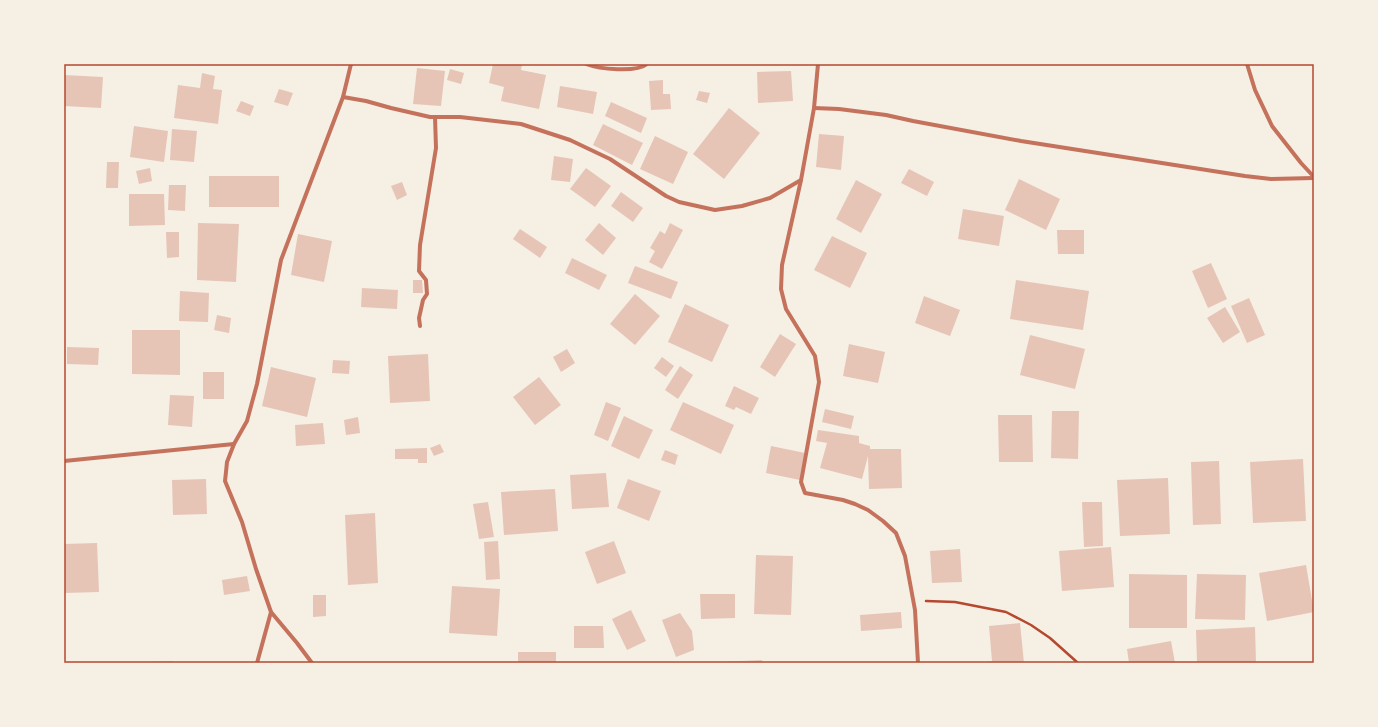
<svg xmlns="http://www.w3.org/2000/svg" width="1378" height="727" viewBox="0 0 1378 727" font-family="'DejaVu Sans',sans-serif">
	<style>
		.building { fill: #e6c5b7 }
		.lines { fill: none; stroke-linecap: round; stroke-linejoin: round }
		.path { stroke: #b5482f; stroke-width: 2.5 }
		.minor { stroke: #c5725c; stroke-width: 4 }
		.neatline { fill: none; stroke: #b5482f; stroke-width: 1.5 }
	</style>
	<rect width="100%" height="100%" fill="#f6efe4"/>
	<g class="building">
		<polygon points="493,64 520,64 522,65 521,70 546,75 539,109 501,101 504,87 489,83"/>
		<polygon points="417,68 445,71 441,106 413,104"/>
		<polygon points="450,69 464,73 461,84 447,80"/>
		<polygon points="791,71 793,101 758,103 757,72"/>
		<polygon points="202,73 215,76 213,89 222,90 218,124 174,118 178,85 200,88"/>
		<polygon points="64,75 103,77 101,108 64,106"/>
		<polygon points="663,80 663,94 670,94 671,109 651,110 649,81"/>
		<polygon points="560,86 597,92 593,114 557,107"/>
		<polygon points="279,89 293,93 288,106 274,102"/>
		<polygon points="699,91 710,93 707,103 696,100"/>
		<polygon points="241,101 254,106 250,116 236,111"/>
		<polygon points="611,102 647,118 641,133 605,116"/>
		<polygon points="729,108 760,133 724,179 693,154"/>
		<polygon points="603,124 643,143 632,165 593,145"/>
		<polygon points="134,126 168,131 164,162 130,157"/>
		<polygon points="172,129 197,131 194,162 170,160"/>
		<polygon points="819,134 844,136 841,170 816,167"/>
		<polygon points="655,136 688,152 673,184 640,169"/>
		<polygon points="554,156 573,159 570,182 551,180"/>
		<polygon points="107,162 119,162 118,188 106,188"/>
		<polygon points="150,168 152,181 139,184 136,171"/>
		<polygon points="586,168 611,186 595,207 570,189"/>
		<polygon points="909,169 934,182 927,196 901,183"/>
		<rect x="209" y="176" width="70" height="31"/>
		<polygon points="1019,179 1060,199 1046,230 1005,210"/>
		<polygon points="856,180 882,194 861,233 836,219"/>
		<polygon points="402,182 407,195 397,200 391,186"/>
		<polygon points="169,185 186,185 185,211 168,210"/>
		<polygon points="621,192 643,208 633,222 611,206"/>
		<polygon points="129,194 164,194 165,225 129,226"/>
		<polygon points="963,209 1004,216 999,246 958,239"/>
		<polygon points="198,223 239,224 236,282 197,280"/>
		<polygon points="599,223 616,238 603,255 585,240"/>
		<polygon points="670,223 683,230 662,269 649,262 655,251 650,248 660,231 665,234"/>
		<polygon points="520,229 547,247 540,258 513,239"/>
		<polygon points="1057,230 1084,230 1084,254 1058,254"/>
		<polygon points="166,232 179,232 179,257 167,258"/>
		<polygon points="298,234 332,241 324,282 291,275"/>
		<polygon points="832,236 867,253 850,288 814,270"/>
		<polygon points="572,258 607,275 599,290 565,273"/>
		<polygon points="1211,263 1227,299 1208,308 1192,271"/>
		<polygon points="635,266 678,282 671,299 628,283"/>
		<polygon points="413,280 422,280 423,293 413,293"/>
		<polygon points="1016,280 1089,291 1083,330 1010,319"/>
		<polygon points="362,288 398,290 397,309 361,307"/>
		<polygon points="180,291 209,293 208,322 179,321"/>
		<polygon points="635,294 660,316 635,345 610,324"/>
		<polygon points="924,296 960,310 950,336 915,323"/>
		<polygon points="1249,298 1265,335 1247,343 1231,306"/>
		<polygon points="685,304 729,325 712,362 668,342"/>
		<polygon points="1225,307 1240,332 1223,343 1207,318"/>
		<polygon points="217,315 231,318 229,333 214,330"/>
		<polygon points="132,330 180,330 180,375 132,374"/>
		<polygon points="780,334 796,344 775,377 760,367"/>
		<polygon points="1030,335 1085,349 1075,389 1020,375"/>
		<polygon points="849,344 885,352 878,383 843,376"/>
		<polygon points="67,347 99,348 98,365 67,364"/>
		<polygon points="567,349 575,363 561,372 553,357"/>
		<polygon points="428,354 430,401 390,403 388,356"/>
		<polygon points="662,357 674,366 666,377 654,368"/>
		<polygon points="333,360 350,361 349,374 332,373"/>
		<polygon points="680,366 693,375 678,399 665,390"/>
		<polygon points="271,367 316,378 307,417 262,406"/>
		<rect x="203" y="372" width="21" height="27"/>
		<polygon points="539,377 561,405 535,425 513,397"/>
		<polygon points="734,386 759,398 751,414 736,407 734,410 725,406"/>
		<polygon points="170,395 194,396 192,427 168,425"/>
		<polygon points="606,402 621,408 608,441 594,435"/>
		<polygon points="683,402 734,425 721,454 670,430"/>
		<polygon points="825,409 854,416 851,429 822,422"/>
		<polygon points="1052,411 1079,411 1078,459 1051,458"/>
		<polygon points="998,415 1032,415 1033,462 999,462"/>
		<polygon points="624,416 653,430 639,459 611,446"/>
		<polygon points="358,417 360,433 346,435 344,420"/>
		<polygon points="323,423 325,444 296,446 295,425"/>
		<polygon points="818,430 859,436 859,443 870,446 870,449 901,449 902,488 869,489 868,456 862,479 820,468 827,443 816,441"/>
		<polygon points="440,444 444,452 434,456 430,448"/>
		<polygon points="771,446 805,453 800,480 766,473"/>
		<polygon points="427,448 427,463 418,463 418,459 395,459 395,449"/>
		<polygon points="665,450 678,455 675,465 661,460"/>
		<polygon points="1303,459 1306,521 1253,523 1250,462"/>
		<polygon points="1219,461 1221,524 1193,525 1191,462"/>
		<polygon points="606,473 609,507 572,509 570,475"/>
		<polygon points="1168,478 1170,534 1120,536 1117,480"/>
		<polygon points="206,479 207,514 173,515 172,480"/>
		<polygon points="628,479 661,491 649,521 617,508"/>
		<polygon points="555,489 558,531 504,535 501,492"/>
		<polygon points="488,502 494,537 479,539 473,504"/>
		<polygon points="1082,502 1102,502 1103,546 1084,547"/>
		<polygon points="375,513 378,583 348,585 345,515"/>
		<polygon points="498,541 500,579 486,580 484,542"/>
		<polygon points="614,541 626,573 597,584 585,552"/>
		<polygon points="97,543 99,592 64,593 64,544"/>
		<polygon points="1111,547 1114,587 1062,591 1059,551"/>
		<polygon points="960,549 962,582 932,583 930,551"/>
		<polygon points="756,555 793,556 791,615 754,614"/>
		<polygon points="1306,565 1314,612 1267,621 1259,573"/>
		<polygon points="1129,574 1187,575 1187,628 1129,628"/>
		<polygon points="1197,574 1246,575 1245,620 1195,619"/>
		<polygon points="247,576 250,591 224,595 222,580"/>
		<polygon points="452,586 500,589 497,636 449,633"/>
		<polygon points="700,594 735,594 735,618 701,619"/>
		<polygon points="313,595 326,595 326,616 313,617"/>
		<polygon points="631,610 646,641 627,650 612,619"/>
		<polygon points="901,612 902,628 861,631 860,615"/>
		<polygon points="680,613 692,631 694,650 676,657 662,620"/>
		<polygon points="1020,623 1024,663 986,663 986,662 992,661 989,626"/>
		<polygon points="574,626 603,626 604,648 574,648"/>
		<polygon points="1255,627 1256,663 1197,663 1196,630"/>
		<polygon points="1171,641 1175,663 1129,663 1127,649"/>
		<rect x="518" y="652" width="38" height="11"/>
		<polygon points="762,660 763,663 720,663 720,662"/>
		<polygon points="173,661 173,663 139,663 139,662"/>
	</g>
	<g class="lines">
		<polyline class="path" points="926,601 955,602 1006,612 1031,625 1050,638 1078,663"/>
		<g class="minor">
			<path d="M586 64C599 69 636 73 647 64"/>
			<polyline points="818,64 814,108 801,180 782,265 781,289 786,309 815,356 819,382 801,482 805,493 843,500 855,504 868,510 883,521 896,533 905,556 915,610 918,663"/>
			<polyline points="1247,64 1255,90 1272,126 1301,163 1314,177"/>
			<polyline points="343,97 366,101 391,108 430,117 460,117 521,124 570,140 610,159 666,196 679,202 715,210 742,206 770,198 801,180"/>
			<polyline points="814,108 839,109 886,115 913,121 1021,141 1245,176 1271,179 1314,178"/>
			<polyline points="420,326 419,318 423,300 427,294 426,280 419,271 420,245 436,148 435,117"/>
			<polyline points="64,461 234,444"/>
			<polyline points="257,663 271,612"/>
			<polyline points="312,663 297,643 271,612 256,569 242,522 225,481 226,472 227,462 234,444 247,421 257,384 281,260 343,97 351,64"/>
		</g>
	</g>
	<rect width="1378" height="727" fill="none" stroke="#f6efe4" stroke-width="130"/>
	<rect x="65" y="65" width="1248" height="597" class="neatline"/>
</svg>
